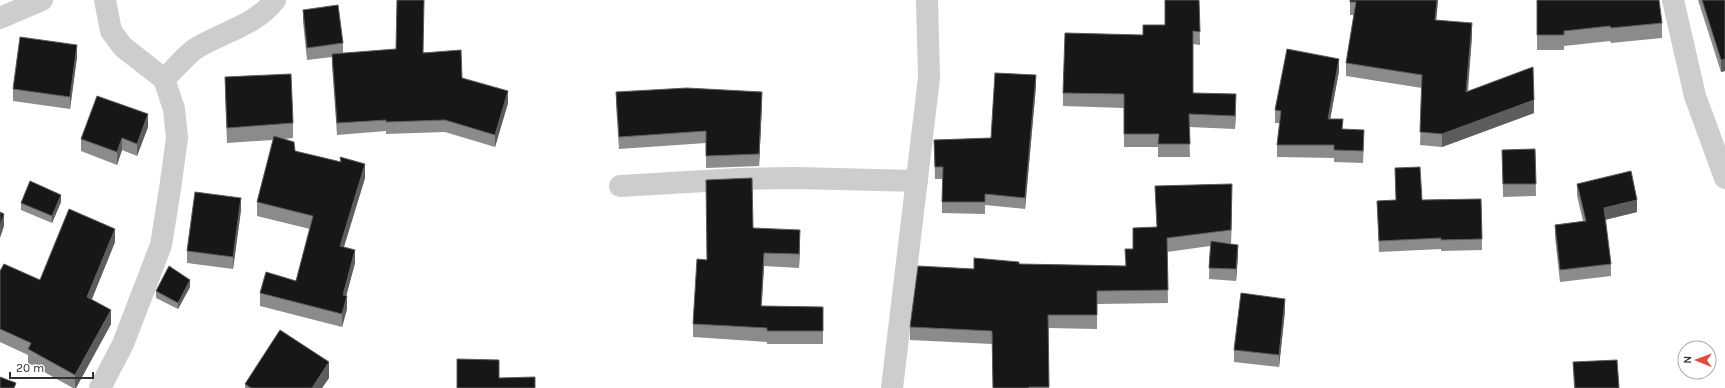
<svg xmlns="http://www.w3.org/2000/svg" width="1725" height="388" viewBox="0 0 1725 388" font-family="Karla,sans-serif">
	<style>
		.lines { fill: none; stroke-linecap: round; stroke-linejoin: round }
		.minor { stroke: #cdcdcd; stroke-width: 22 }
		.wall { fill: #8b8b8b }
		.shaded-wall { fill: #5d5d5d }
		.building { fill: #171717; stroke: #5d5d5d }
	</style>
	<rect width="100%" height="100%" fill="#fff"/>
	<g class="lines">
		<g class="minor">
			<polyline points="1673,0 1695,96 1725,178"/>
			<polyline points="0,18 42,0"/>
			<path d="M164 79C174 70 184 57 195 49 222 32 255 26 275 0"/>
			<polyline points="620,186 739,179 796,178 917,181"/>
			<polyline points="100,388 123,344 161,245 170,189 177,138 174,109 164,79 123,47 111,31 105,0"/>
			<polyline points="892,388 929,78 927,0"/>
		</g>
	</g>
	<g class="wall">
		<polygon points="1199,0 1200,45 1193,44 1193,93 1236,107 1235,129 1189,127 1190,157 1158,157 1158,147 1124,147 1124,108 1063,106 1063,93 1143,35 1165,25"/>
		<polygon points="1350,0 1438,0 1436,20 1472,36 1468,92 1534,113 1442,147 1420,145 1422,88 1346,76 1346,63 1354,15 1350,15"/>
		<polygon points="1537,0 1662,23 1662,38 1611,43 1610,41 1564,46 1564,50 1537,50"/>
		<polygon points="1698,0 1725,0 1725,71 1721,72"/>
		<polygon points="303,10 343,43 343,53 424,52 462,78 508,103 495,147 445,132 386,134 386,131 337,135 332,65 332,57 307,60 303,22"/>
		<polygon points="77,57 70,109 13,101 13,89"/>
		<polygon points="1339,71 1330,119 1343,129 1364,142 1363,163 1334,162 1334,158 1277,157 1277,145 1280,123 1275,123 1275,110"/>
		<polygon points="225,77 293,123 293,138 284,139 295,151 340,162 340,157 365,178 344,247 355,263 346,296 347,309 342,327 260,306 260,293 296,281 310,229 257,216 257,202 273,140 227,143 225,93"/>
		<polygon points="1036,86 1025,209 985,205 985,214 942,213 942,179 935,179 934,140 991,138"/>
		<polygon points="616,92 762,104 759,166 706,168 706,143 619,149 616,105"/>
		<polygon points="148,127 137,156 122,150 117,165 81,151 81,139"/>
		<polygon points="1535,149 1536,196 1503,197 1502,150"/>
		<polygon points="1395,168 1422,200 1481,199 1482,250 1441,251 1441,249 1379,252 1377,201 1396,200"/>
		<polygon points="1577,184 1637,212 1605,220 1611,264 1611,276 1560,282 1555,237 1555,225 1583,221 1577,196"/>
		<polygon points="1155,186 1232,197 1231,243 1228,243 1238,256 1236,281 1209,279 1210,246 1167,252 1168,303 1097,304 1097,329 1048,328 1049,388 993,388 992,344 910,340 910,327 974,269 1019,264 1125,266 1133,249 1157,227"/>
		<polygon points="61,202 52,223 21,210 21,203"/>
		<polygon points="241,210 233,269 187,263 187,251"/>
		<polygon points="753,228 800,244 799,268 764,266 761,306 823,307 823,344 767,344 767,342 693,337 693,324 707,260"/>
		<polygon points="115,242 92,299 111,324 76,388 73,388 28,363 28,355 0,342 0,271 40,280"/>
		<polygon points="190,287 178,309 156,298 156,291"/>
		<polygon points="1285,311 1279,367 1234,362 1234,350"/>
		<polygon points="1573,362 1619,388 1574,388"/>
		<polygon points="329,378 322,388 245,388 245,384"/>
	</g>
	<g class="shaded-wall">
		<polygon points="1437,0 1438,0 1435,33 1435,20"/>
		<polygon points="1472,23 1472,36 1466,105 1466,92"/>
		<polygon points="77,45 77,57 70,109 70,97"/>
		<polygon points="1339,59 1339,71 1328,131 1328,119"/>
		<polygon points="1725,59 1725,71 1721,72 1721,60"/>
		<polygon points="1036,75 1036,86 1025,209 1025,198"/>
		<polygon points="508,91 508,103 495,147 495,135"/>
		<polygon points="762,92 762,104 759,166 759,154"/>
		<polygon points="1236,94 1236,107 1235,129 1235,116"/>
		<polygon points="1534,100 1534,113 1442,147 1442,134"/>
		<polygon points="148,114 148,127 137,156 137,144"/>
		<polygon points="122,138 122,150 117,165 117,152"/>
		<polygon points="365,164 365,178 340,259 340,246"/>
		<polygon points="1232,184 1232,197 1231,243 1231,230"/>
		<polygon points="61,195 61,202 52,223 52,216"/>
		<polygon points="241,198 241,210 233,269 233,257"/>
		<polygon points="1637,200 1637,212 1604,220 1604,208"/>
		<polygon points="4,214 4,226 0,238 0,226"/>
		<polygon points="115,229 115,242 87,311 87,297"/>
		<polygon points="800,230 800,244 799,268 799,254"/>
		<polygon points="1238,245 1238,256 1236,281 1236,269"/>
		<polygon points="355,250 355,263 343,308 343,295"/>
		<polygon points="764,253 764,266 761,320 761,306"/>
		<polygon points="190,280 190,287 178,309 178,303"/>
		<polygon points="347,296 347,309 342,327 342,314"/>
		<polygon points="1285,299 1285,311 1279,367 1279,355"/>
		<polygon points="111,310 111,324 76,388 75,388 75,375"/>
		<polygon points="329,362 329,378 322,388 312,388"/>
	</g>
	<g class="building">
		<polygon points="397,0 424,0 423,53 461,50 462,78 508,91 495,135 445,120 386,122 386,120 337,123 332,54 396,49"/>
		<polygon points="1165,0 1199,0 1200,32 1193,31 1193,93 1236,94 1235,116 1189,114 1190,144 1158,144 1159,134 1124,134 1124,94 1063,93 1065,33 1143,35 1143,25 1165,25"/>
		<polygon points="1350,0 1437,0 1435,20 1472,23 1466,92 1533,67 1534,100 1442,134 1420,132 1422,75 1346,63 1356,2 1350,2"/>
		<polygon points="1537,0 1659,0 1662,23 1611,28 1610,26 1564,31 1564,35 1537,35"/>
		<polygon points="1702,0 1725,0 1725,59 1721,60"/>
		<polygon points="338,5 343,43 307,48 303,10"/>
		<polygon points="20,37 77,45 70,97 13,89"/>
		<polygon points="1287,49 1339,59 1328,119 1343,119 1342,129 1364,130 1363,151 1334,150 1334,145 1277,145 1281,111 1275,110"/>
		<polygon points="995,73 1036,75 1025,198 985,194 985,202 942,202 943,167 935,167 934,140 991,138"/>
		<polygon points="291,74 293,123 227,128 225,77"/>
		<polygon points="687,88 762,92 759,154 706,156 706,131 619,137 616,92"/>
		<polygon points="97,96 148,114 137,144 122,138 117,152 81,139"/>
		<polygon points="274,136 294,142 295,151 341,162 340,157 365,164 340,246 355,250 343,295 347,296 342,314 260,293 266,272 296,281 313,216 257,202"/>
		<polygon points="1535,149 1536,184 1503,184 1502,150"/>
		<polygon points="1420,167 1422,200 1481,199 1482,239 1441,240 1441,238 1379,241 1377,201 1396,200 1395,168"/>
		<polygon points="1631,171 1637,200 1604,208 1611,264 1560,270 1555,225 1586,221 1577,184"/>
		<polygon points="752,178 753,228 800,230 799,254 764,253 761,306 823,307 823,331 767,331 767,328 693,324 697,259 707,260 706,180"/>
		<polygon points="30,181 61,195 52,216 21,203"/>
		<polygon points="1232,184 1231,230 1167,238 1168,290 1097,291 1097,315 1048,315 1049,387 1029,387 1028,388 993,388 992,331 910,327 918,266 974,269 974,258 1019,262 1019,264 1126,266 1125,249 1133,249 1133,228 1157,227 1155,186"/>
		<polygon points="195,192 241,198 233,257 187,251"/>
		<polygon points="69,209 115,229 87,297 111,310 75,375 28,349 31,343 0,329 0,271 4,264 40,280"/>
		<polygon points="0,212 4,214 0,226"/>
		<polygon points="1211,241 1238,245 1236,269 1209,268"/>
		<polygon points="169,266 190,280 178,303 156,291"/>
		<polygon points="1241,293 1285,299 1279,355 1234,350"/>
		<polygon points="280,330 329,362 312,388 251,388 245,384"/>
		<polygon points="457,359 499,360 499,378 535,377 535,388 457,388"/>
		<polygon points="1617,360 1619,388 1575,388 1573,362"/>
		<polygon points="0,377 16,383 14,388 0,388"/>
	</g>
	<g transform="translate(1697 360) rotate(271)"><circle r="19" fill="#ffffff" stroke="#acacac"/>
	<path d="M0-3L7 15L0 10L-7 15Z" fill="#e04b3a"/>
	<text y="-6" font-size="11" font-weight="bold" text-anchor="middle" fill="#303030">N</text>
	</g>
	<path d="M10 372v6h83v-6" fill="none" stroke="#303030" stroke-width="2"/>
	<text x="16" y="372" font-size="12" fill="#303030" stroke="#ffffff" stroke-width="3" paint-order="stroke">20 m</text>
</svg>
